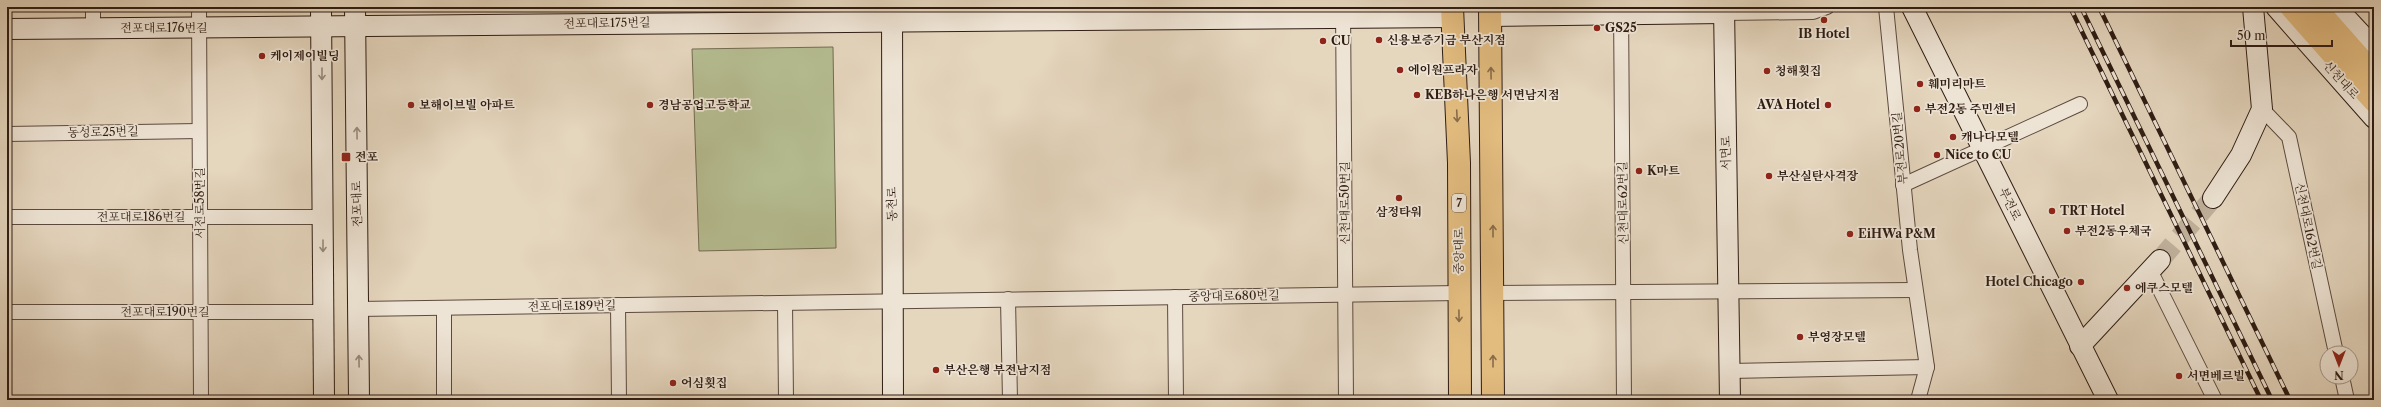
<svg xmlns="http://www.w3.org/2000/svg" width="2381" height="407" viewBox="0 0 2381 407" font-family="'Libre Caslon Text','Noto Serif KR',serif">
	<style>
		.green { fill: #b5bd91; stroke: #726c52 }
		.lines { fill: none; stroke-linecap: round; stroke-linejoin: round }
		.secondary-tunnel { stroke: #c0b19c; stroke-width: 20; stroke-dasharray: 20 10; stroke-linecap: butt }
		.street-casing { stroke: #5c4a3e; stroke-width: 16 }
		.secondary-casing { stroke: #2e1c13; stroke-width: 22 }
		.primary-casing { stroke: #2e1c13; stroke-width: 24 }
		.highway-casing { stroke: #2e1c13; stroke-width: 24 }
		.street { stroke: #eee4d5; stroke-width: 14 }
		.secondary { stroke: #eee4d5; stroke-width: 20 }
		.primary { stroke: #e2bb7f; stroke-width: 22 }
		.highway { stroke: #e2bb7f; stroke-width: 22 }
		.rail-casing { stroke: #2e1c13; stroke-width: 4.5 }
		.rail { stroke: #eee4d5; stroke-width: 3; stroke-dasharray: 9; stroke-linecap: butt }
		.oneway { stroke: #886c49 }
		.oneway2 { stroke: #988a7e }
		.poi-dot { fill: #8f2418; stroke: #eee4d5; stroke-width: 1.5 }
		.labels { text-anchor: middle; stroke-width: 3.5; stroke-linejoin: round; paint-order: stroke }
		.shield { fill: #eee4d5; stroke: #68584d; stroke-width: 1 }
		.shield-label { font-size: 11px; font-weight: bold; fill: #2e1c13 }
		.street-label { font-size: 12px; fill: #2e1c13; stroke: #eee4d5 }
		.poi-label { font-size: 12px; font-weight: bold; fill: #2e1c13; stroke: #eee4d5; text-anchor: start }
	</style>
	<rect width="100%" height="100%" fill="#e5d6be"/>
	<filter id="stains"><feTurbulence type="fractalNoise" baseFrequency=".005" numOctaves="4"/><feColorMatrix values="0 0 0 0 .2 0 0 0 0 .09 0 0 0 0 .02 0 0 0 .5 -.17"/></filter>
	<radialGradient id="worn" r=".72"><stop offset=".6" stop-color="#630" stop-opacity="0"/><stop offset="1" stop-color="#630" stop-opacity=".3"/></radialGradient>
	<polygon class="green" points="833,47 836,248 699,251 692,49"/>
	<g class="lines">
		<polyline class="secondary-tunnel" points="2160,260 2213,198"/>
		<defs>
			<g id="street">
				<polyline points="93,7 93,28"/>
				<polyline points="199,7 201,400"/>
				<polyline points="1066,7 1066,20"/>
				<polyline points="1343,7 1346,400"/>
				<polyline points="1621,7 1624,400"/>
				<polyline points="1886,7 1910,250 1927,367 1918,400"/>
				<polyline points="1724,13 1813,12 1827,7"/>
				<polyline points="2262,109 2289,137 2336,353"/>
				<polyline points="7,134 199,131"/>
				<polyline points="1903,185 2080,104"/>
				<polyline points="7,217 323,217"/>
				<polyline points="2150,270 2215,400"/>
				<polyline points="1493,293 1915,290"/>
				<polyline points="1175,297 1176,400"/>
				<polyline points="1008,299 1010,400"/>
				<polyline points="785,303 786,400"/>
				<polyline points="618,305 619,400"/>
				<polyline points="444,308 444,400"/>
				<polyline points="358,309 1459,293"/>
				<polyline points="7,312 324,312"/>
				<polyline points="1730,371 1927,367"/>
				<polyline points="2342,377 2347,400"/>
			</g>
			<g id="secondary">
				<polyline points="321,7 324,400"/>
				<polyline points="355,7 359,400"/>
				<polyline points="892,7 893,400"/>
				<polyline points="1724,7 1730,400"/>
				<polyline points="1912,7 2108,400"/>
				<polyline points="2276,7 2374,118"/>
				<polyline points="2336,7 2374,48"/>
				<polyline points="1490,16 1724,13"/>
				<polyline points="7,29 1452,17"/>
				<polyline points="2213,198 2241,155 2262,109 2253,7"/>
				<polyline points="2080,346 2160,260"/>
			</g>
			<g id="primary">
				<polyline points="1452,7 1459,163 1460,400"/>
				<polyline points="1490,7 1493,400"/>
			</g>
			<g id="highway">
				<polyline points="2291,7 2374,101"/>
				<polyline points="2315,7 2374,74"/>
			</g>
		</defs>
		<use href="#street" class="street-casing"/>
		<use href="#secondary" class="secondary-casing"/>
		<use href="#primary" class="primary-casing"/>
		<use href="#highway" class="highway-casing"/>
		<use href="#street" class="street"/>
		<use href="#secondary" class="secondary"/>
		<use href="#primary" class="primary"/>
		<use href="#highway" class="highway"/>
		<defs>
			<g id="rail">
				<polyline points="2070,7 2261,400"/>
				<polyline points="2081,7 2272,400"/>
				<polyline points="2099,7 2290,400"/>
			</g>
		</defs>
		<use href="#rail" class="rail-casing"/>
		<use href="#rail" class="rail"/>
	</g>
	<defs><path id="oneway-shaft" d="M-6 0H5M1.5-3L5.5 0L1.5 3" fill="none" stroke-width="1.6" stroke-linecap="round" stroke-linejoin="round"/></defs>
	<g class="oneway">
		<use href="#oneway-shaft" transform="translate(1491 73) rotate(-91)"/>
		<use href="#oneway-shaft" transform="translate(1457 116) rotate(87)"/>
		<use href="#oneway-shaft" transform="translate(1493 231) rotate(-90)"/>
		<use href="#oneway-shaft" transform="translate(1459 316) rotate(89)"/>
		<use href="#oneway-shaft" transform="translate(1493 361) rotate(-90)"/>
	</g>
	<g class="oneway2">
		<use href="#oneway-shaft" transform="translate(322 74) rotate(90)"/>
		<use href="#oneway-shaft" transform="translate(357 133) rotate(-91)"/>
		<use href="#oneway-shaft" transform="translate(323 246) rotate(90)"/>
		<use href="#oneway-shaft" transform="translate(359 361) rotate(-91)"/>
	</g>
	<g class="poi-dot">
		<circle cx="1824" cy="20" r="4"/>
		<circle cx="1597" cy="28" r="4"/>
		<circle cx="1379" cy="40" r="4"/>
		<circle cx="1323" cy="41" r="4"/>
		<circle cx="262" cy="56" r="4"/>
		<circle cx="1400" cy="70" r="4"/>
		<circle cx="1767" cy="71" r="4"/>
		<circle cx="1920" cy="84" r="4"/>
		<circle cx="1417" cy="95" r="4"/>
		<circle cx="411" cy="105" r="4"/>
		<circle cx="650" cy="105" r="4"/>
		<circle cx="1828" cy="105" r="4"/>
		<circle cx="1917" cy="109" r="4"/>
		<circle cx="1953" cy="137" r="4"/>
		<circle cx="1937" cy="155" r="4"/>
		<rect x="341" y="152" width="10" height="10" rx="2"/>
		<circle cx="1639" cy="171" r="4"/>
		<circle cx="1769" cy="176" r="4"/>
		<circle cx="1399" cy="198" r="4"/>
		<circle cx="2052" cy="211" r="4"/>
		<circle cx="2067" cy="231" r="4"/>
		<circle cx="1850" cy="234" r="4"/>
		<circle cx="2081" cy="282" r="4"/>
		<circle cx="2127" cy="288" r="4"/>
		<circle cx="1800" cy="337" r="4"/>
		<circle cx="936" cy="370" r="4"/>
		<circle cx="2179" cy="376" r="4"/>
		<circle cx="673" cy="383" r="4"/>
	</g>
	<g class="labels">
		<rect class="shield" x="1452" y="194" width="14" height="18" rx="3"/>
		<g class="shield-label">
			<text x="1459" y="207">7</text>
		</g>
		<g class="street-label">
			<text transform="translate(607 23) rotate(-1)" y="4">전포대로175번길</text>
			<text x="164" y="32">전포대로176번길</text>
			<text transform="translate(2341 80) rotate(48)" y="4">신천대로</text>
			<text transform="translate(103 132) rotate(-1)" y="4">동성로25번길</text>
			<text transform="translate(1900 148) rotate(-95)" y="4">부전로20번길</text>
			<text transform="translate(1726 153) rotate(-91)" y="4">서면로</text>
			<text transform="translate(200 203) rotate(-90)" y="4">서전로58번길</text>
			<text transform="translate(1345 203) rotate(-90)" y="4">신천대로50번길</text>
			<text transform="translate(1623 203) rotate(-91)" y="4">신천대로62번길</text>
			<text transform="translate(357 204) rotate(-91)" y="4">전포대로</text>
			<text transform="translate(892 204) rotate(-91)" y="4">동천로</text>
			<text transform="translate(2010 204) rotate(64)" y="4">부전로</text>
			<text x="141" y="221">전포대로186번길</text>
			<text transform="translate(2308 226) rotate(78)" y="4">신천대로162번길</text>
			<text transform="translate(1459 251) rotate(-90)" y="4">중앙대로</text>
			<text transform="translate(1234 296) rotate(-1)" y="4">중앙대로680번길</text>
			<text transform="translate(572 306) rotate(-1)" y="4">전포대로189번길</text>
			<text x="165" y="316">전포대로190번길</text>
		</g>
		<g class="poi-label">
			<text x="1605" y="32">GS25</text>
			<text x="1824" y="38" text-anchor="middle">IB Hotel</text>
			<text x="1387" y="44">신용보증기금 부산지점</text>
			<text x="1331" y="45">CU</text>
			<text x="270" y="60">케이제이빌딩</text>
			<text x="1408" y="74">에이원프라자</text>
			<text x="1775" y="75">청해횟집</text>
			<text x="1928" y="88">훼미리마트</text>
			<text x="1425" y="99">KEB하나은행 서면남지점</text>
			<text x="419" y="109">보해이브빌 아파트</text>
			<text x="658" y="109">경남공업고등학교</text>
			<text x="1820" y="109" text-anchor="end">AVA Hotel</text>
			<text x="1925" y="113">부전2동 주민센터</text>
			<text x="1961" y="141">캐나다모텔</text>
			<text x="1945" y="159">Nice to CU</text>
			<text x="355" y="161">전포</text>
			<text x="1647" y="175">K마트</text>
			<text x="1777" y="180">부산실탄사격장</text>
			<text x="2060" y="215">TRT Hotel</text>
			<text x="1399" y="216" text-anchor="middle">삼정타워</text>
			<text x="2075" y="235">부전2동우체국</text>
			<text x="1858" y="238">EiHWa P&amp;M</text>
			<text x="2073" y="286" text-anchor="end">Hotel Chicago</text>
			<text x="2135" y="292">에쿠스모텔</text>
			<text x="1808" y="341">부영장모텔</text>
			<text x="944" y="374">부산은행 부전남지점</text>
			<text x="2187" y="380">서면베르빌</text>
			<text x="681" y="387">어심횟집</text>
		</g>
	</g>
	<rect width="2381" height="407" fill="none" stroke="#e5d6be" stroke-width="24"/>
	<rect x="8" y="8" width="2365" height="391" fill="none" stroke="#2e1c13" stroke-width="2"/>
	<rect x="12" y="12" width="2357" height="383" fill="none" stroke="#2e1c13"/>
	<g transform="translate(2339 365) rotate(180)"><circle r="19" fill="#eee4d5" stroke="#a19487"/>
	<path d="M0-3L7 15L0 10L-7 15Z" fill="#8f2418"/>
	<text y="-6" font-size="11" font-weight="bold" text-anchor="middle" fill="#2e1c13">N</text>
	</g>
	<path d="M2231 40v6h101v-6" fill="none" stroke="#2e1c13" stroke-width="2"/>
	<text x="2237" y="40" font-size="12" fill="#2e1c13" stroke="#eee4d5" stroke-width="3" paint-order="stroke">50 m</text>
	<rect width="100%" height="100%" filter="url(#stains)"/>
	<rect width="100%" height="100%" fill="url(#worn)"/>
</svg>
